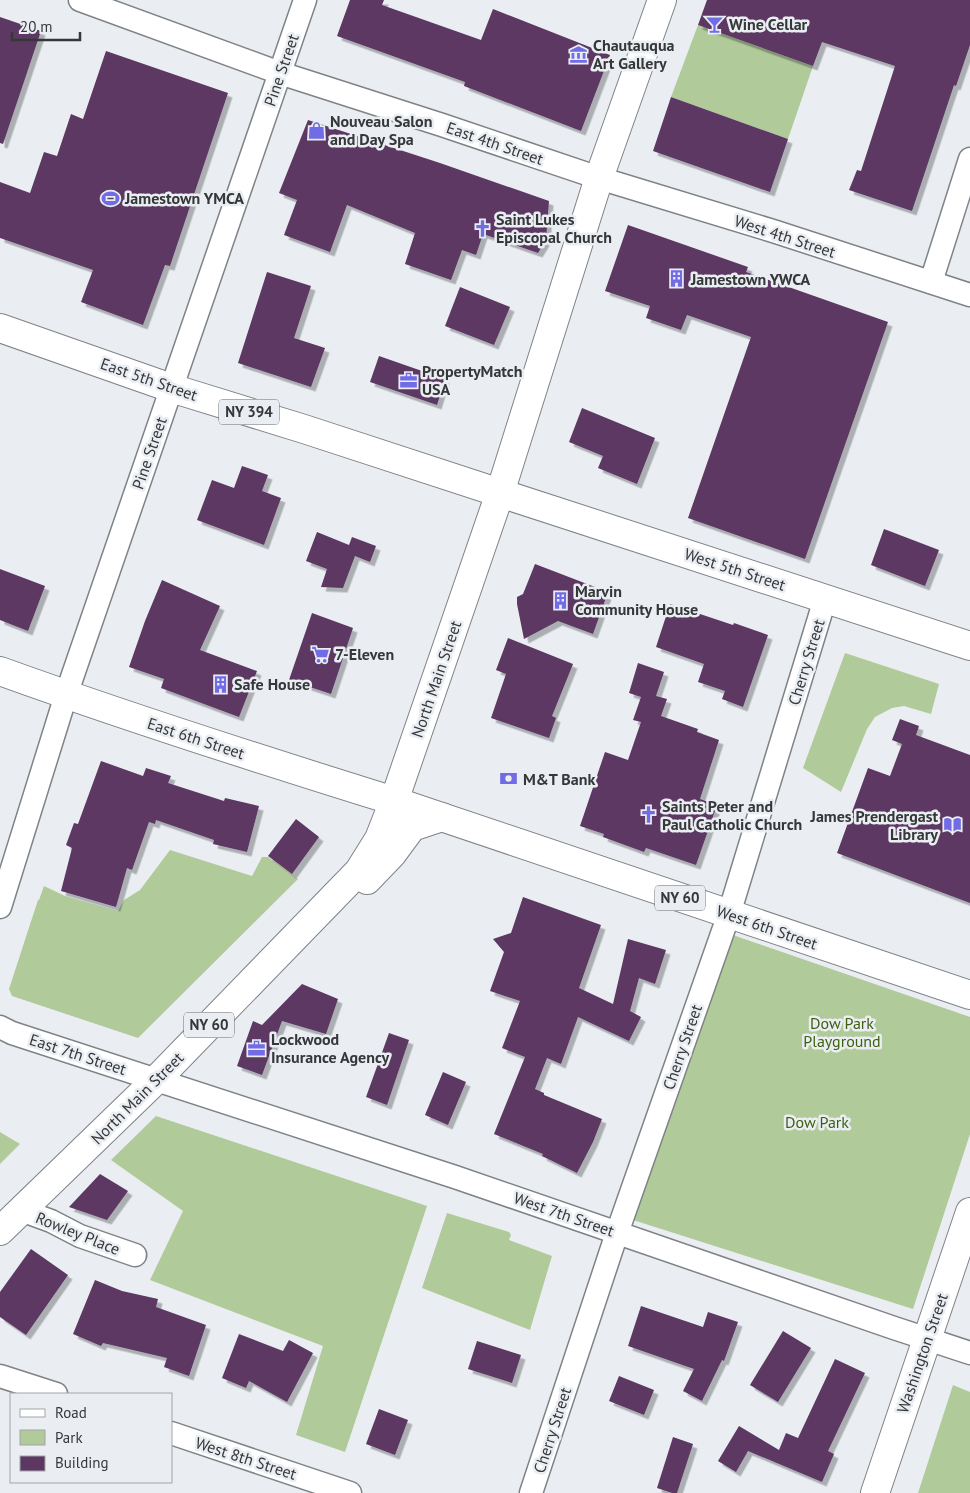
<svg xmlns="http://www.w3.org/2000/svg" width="970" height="1493" viewBox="0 0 970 1493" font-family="'PT Sans',sans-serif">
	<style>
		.green { fill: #b0ca9a }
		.building { fill: #5b3762; filter: url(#shadow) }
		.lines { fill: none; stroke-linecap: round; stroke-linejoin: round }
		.minor-casing { stroke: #7f8387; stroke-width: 25 }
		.tertiary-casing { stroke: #7f8387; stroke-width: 30 }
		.secondary-casing { stroke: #7f8387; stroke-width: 30 }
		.primary-casing { stroke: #7f8387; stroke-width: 30 }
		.trunk-casing { stroke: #7f8387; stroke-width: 30 }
		.minor { stroke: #fff; stroke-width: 22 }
		.tertiary { stroke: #fff; stroke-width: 28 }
		.secondary { stroke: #fff; stroke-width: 28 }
		.primary { stroke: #fff; stroke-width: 28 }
		.trunk { stroke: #fff; stroke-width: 28 }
		.labels { text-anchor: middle; stroke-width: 5; stroke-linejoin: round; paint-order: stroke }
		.shield { fill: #eaeef3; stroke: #6b6e71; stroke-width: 1 }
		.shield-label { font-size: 15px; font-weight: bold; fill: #353739 }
		.poi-label { font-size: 16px; font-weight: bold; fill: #353739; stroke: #eaeef3; text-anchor: start }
		.street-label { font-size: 16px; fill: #353739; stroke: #eaeef3 }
		.park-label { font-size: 16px; fill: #3c5f0d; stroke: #eaeef3 }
	</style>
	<defs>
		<filter id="shadow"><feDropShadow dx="4.5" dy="4.5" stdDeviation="0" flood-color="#0004"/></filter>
	</defs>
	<rect width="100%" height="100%" fill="#eaeef3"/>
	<g class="green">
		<polygon points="698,25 813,66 788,139 671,97"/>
		<polygon points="845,653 939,684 931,714 904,706 892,708 875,717 867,729 841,792 803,768"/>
		<polygon points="170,850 252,876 262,857 268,857 298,879 138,1038 12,996 9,989 38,900 39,900 44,886 65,896 118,911 124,900 140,890"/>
		<polygon points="730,934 970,1017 970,1134 913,1309 633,1220"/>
		<polygon points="156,1116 427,1206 345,1452 296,1435 323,1346 150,1280 183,1211 111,1160"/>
		<polygon points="0,1132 20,1144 0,1164"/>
		<polygon points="447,1213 509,1232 511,1235 509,1240 552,1256 530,1330 422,1288"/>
		<polygon points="953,1385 970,1392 970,1493 918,1493"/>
	</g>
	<g class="building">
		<polygon points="350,0 384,0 382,5 481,40 493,9 610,55 581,131 464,86 465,82 337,36"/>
		<polygon points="707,0 970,0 970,45 956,86 954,85 912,211 849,190 857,170 861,171 895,66 822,42 813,66 698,25"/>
		<polygon points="0,17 41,31 3,144 0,143"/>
		<polygon points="106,51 228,93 170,266 165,265 143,325 81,302 93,270 0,238 0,182 30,193 44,152 57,156 71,114 83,119"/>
		<polygon points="671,97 788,139 770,192 653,151"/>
		<polygon points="308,120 440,163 549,201 546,240 538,253 483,234 476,255 462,250 451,280 405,264 415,233 347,205 330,252 284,235 297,200 279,193"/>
		<polygon points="628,225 748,267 746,272 888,322 805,559 688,518 751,337 687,315 681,330 646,318 650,306 605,291"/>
		<polygon points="267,272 311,286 294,338 325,348 311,387 238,363"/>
		<polygon points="460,287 510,307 494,345 445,326"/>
		<polygon points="379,356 445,379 437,405 370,382"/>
		<polygon points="582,408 655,438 637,484 598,468 603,456 569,442"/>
		<polygon points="242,466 268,475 262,491 281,498 264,545 197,520 212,480 234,488"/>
		<polygon points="884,529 939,550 925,586 871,565"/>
		<polygon points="317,532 349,545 352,537 376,546 370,562 355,556 343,588 321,587 327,569 306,561"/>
		<polygon points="535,564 608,592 593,634 558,621 524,639 517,604 517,597 523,594"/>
		<polygon points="0,569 45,586 28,631 0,620"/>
		<polygon points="162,580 220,606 200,650 257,671 239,717 161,688 164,679 129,667 145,621"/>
		<polygon points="670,604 733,625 734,623 768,635 743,707 722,699 725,691 698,682 704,664 656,647"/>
		<polygon points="312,613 353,628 331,694 289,680"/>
		<polygon points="508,638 573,664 552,716 556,718 549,738 491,718 506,674 496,670"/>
		<polygon points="638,663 664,672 656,696 667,699 661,716 698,729 697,732 719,740 700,799 717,805 696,865 646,848 644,852 603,837 604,834 580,826 605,752 628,760 641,722 633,720 641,697 629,693"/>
		<polygon points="900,719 919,726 916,735 970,755 970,903 837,853 868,768 890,776 902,744 892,740"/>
		<polygon points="101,761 143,776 146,768 171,776 168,783 224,801 225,798 259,806 247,852 213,844 214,840 156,820 155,824 149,822 132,870 127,868 116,907 61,891 72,848 66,845 74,823 78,824"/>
		<polygon points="296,819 319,837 292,874 268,856"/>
		<polygon points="523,897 601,925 579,988 613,1004 628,939 666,950 655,984 639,978 630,1011 641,1017 629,1041 578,1017 561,1064 547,1058 535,1089 544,1093 544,1095 602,1119 593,1142 577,1173 542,1156 543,1154 494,1134 525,1057 502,1048 520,1001 490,991 504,952 493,939 511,933"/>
		<polygon points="302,984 338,999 326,1034 282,1021 262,1075 237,1066 253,1021 262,1025"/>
		<polygon points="389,1033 409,1040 387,1105 366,1097"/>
		<polygon points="443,1072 466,1082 448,1125 425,1115"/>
		<polygon points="100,1174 128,1191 107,1220 69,1207"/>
		<polygon points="31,1249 68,1275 26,1335 0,1317 0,1292"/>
		<polygon points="95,1280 122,1291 158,1299 156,1307 206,1325 189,1376 164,1367 167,1358 103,1343 101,1346 73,1334"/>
		<polygon points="641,1306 703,1327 708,1312 738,1322 724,1361 722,1360 702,1401 683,1391 694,1369 628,1346"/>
		<polygon points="783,1331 811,1348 778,1402 750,1385"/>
		<polygon points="239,1334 283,1351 289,1340 313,1353 287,1402 249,1381 246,1388 222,1378"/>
		<polygon points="477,1341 521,1355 512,1383 468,1369"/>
		<polygon points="835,1359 865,1373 828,1451 834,1454 822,1482 748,1451 736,1472 718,1461 739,1426 779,1450 786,1433 798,1438"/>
		<polygon points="619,1376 654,1390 644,1415 609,1401"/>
		<polygon points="379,1409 408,1420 395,1455 366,1444"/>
		<polygon points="673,1437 693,1444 677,1493 672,1493 657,1488"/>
	</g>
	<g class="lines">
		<defs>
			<g id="minor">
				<polyline points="80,0 280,73 442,125 599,178 773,231 970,295"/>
				<polyline points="931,282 970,159"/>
				<polyline points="0,907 66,695 305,0"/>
				<polyline points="0,1027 12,1033 455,1177 894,1328 970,1353"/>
				<polyline points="21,1210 51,1221 80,1236 135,1255"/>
				<polyline points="0,1376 56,1394"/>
				<polyline points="171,1433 350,1493"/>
				<polyline points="531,1493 617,1233 729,914 825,599"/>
			</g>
			<polyline id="tertiary" points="500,493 599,178 662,0"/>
			<polyline id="secondary" points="875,1493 970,1212"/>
			<g id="primary">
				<polyline points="0,328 171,388 304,429 500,493"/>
				<path d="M0 671C130 718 262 760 394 801"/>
			</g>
			<g id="trunk">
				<polyline points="394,801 970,995"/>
				<polyline points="367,880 392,854 412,827 442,817"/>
				<polyline points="0,1231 157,1079 359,871 379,839 394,801 500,493 970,646"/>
			</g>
		</defs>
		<use href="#minor" class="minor-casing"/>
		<use href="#tertiary" class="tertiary-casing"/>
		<use href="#secondary" class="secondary-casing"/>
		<use href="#primary" class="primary-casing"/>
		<use href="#trunk" class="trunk-casing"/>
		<use href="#minor" class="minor"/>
		<use href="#tertiary" class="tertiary"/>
		<use href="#secondary" class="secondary"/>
		<use href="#primary" class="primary"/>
		<use href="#trunk" class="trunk"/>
	</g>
	<defs>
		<symbol id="bar-bare" viewBox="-9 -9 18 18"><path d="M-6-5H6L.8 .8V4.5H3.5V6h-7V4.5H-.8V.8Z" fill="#716be5" stroke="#eaeef3" stroke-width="2.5" paint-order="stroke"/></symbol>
		<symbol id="museum-bare" viewBox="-9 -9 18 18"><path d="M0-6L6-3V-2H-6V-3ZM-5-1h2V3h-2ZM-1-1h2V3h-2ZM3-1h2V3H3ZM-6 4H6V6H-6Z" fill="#716be5" stroke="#eaeef3" stroke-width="2.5" paint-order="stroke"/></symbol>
		<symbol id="shop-bare" viewBox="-9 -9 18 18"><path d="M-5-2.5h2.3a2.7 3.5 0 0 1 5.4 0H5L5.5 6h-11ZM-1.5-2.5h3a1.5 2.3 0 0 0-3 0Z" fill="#716be5" stroke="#eaeef3" stroke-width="2.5" paint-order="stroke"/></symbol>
		<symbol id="stadium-bare" viewBox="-9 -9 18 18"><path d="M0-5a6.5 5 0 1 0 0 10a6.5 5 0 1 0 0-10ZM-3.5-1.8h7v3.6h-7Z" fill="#716be5" stroke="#eaeef3" stroke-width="2.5" paint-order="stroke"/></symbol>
		<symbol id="church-bare" viewBox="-9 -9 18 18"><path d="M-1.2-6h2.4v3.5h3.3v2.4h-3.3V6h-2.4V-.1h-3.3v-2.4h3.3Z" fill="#716be5" stroke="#eaeef3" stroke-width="2.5" paint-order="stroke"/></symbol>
		<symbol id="building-bare" viewBox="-9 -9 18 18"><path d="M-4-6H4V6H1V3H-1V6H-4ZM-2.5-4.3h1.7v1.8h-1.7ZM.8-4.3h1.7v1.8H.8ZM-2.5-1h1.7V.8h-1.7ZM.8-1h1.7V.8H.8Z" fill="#716be5" stroke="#eaeef3" stroke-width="2.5" paint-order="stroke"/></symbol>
		<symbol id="office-bare" viewBox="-9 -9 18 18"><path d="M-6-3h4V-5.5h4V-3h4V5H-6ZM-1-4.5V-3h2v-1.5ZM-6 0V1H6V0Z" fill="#716be5" stroke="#eaeef3" stroke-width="2.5" paint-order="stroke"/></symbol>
		<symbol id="supermarket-bare" viewBox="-9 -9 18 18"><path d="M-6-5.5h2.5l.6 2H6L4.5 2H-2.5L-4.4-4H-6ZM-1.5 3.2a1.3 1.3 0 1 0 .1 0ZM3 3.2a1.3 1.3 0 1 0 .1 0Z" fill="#716be5" stroke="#eaeef3" stroke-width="2.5" paint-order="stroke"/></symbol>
		<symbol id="bank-bare" viewBox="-9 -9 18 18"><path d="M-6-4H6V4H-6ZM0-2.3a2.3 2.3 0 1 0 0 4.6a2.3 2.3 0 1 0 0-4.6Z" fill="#716be5" stroke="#eaeef3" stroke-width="2.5" paint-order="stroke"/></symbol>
		<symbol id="library-bare" viewBox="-9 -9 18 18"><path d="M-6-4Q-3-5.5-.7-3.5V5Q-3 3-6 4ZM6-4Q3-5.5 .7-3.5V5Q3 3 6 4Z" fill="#716be5" stroke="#eaeef3" stroke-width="2.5" paint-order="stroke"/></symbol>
	</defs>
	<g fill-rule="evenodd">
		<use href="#bar-bare" x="702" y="12" width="25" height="25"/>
		<use href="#museum-bare" x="566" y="42" width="25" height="25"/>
		<use href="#shop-bare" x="304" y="118" width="25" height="25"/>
		<use href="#stadium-bare" x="98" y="186" width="25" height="25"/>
		<use href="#church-bare" x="470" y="216" width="25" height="25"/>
		<use href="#building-bare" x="664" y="266" width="25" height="25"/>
		<use href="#office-bare" x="396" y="368" width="25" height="25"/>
		<use href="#building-bare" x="548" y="588" width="25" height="25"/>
		<use href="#supermarket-bare" x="308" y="642" width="25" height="25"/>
		<use href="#building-bare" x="208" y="672" width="25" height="25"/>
		<use href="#bank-bare" x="496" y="766" width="25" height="25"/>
		<use href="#church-bare" x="636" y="802" width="25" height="25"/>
		<use href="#library-bare" x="940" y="812" width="25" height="25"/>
		<use href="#office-bare" x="244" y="1036" width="25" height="25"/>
	</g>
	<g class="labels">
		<g class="shield">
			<rect x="219" y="399.5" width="60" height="25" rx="4"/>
			<rect x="655" y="885.5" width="50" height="25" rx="4"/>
			<rect x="184" y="1012.5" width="50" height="25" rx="4"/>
		</g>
		<g class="shield-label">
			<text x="249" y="417">NY 394</text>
			<text x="680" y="903">NY 60</text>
			<text x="209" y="1030">NY 60</text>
		</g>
		<g class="poi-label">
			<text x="729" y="30">Wine Cellar</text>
			<text x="593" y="51">Chautauqua<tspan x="593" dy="18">Art Gallery</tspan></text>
			<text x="330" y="127">Nouveau Salon<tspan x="330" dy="18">and Day Spa</tspan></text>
			<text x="125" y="204">Jamestown YMCA</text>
			<text x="496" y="225">Saint Lukes<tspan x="496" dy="18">Episcopal Church</tspan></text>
			<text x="691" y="285">Jamestown YWCA</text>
			<text x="422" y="377">PropertyMatch<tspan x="422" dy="18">USA</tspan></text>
			<text x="575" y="597">Marvin<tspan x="575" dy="18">Community House</tspan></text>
			<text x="335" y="660">7-Eleven</text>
			<text x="234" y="690">Safe House</text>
			<text x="523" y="785">M&amp;T Bank</text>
			<text x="662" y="812">Saints Peter and<tspan x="662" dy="18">Paul Catholic Church</tspan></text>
			<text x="938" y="822" text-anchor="end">James Prendergast<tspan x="938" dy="18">Library</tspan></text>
			<text x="271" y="1045">Lockwood<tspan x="271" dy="18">Insurance Agency</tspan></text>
		</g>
		<g class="street-label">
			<text transform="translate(281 70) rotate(-71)" y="6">Pine Street</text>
			<text transform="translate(495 143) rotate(19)" y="6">East 4th Street</text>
			<text transform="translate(785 236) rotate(18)" y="6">West 4th Street</text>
			<text transform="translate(149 379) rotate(19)" y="6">East 5th Street</text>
			<text transform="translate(149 453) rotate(-71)" y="6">Pine Street</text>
			<text transform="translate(735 569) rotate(18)" y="6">West 5th Street</text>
			<text transform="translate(806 662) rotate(-73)" y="6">Cherry Street</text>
			<text transform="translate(436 679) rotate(-71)" y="6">North Main Street</text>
			<text transform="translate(196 738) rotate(18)" y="6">East 6th Street</text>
			<text transform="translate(767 927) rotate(19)" y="6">West 6th Street</text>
			<text transform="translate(682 1047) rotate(-71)" y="6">Cherry Street</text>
			<text transform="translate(78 1054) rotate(18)" y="6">East 7th Street</text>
			<text transform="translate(137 1098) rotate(-45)" y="6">North Main Street</text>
			<text transform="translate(564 1214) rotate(19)" y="6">West 7th Street</text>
			<text transform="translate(78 1233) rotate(22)" y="6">Rowley Place</text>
			<text transform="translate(922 1353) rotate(-71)" y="6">Washington Street</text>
			<text transform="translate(552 1430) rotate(-72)" y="6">Cherry Street</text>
			<text transform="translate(246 1458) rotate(18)" y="6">West 8th Street</text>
		</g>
		<g class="park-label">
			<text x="842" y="1029">Dow Park<tspan x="842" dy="18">Playground</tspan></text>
			<text x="817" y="1128">Dow Park</text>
		</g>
	</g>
	<rect x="10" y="1393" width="162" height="90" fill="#eaeef3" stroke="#a2a5a9"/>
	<rect x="20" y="1409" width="25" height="8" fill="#ffffff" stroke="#a2a5a9"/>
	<text x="55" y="1418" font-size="15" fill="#353739">Road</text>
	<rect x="20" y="1430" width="25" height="15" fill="#b0ca9a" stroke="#a2a5a9"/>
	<text x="55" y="1443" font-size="15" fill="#353739">Park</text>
	<rect x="20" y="1456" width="25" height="15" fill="#5b3762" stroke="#a2a5a9"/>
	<text x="55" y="1468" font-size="15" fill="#353739">Building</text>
	<path d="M12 32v8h68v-8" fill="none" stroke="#353739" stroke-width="2.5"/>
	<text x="20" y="32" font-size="15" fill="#353739" stroke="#eaeef3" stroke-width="4" paint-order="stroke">20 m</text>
</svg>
